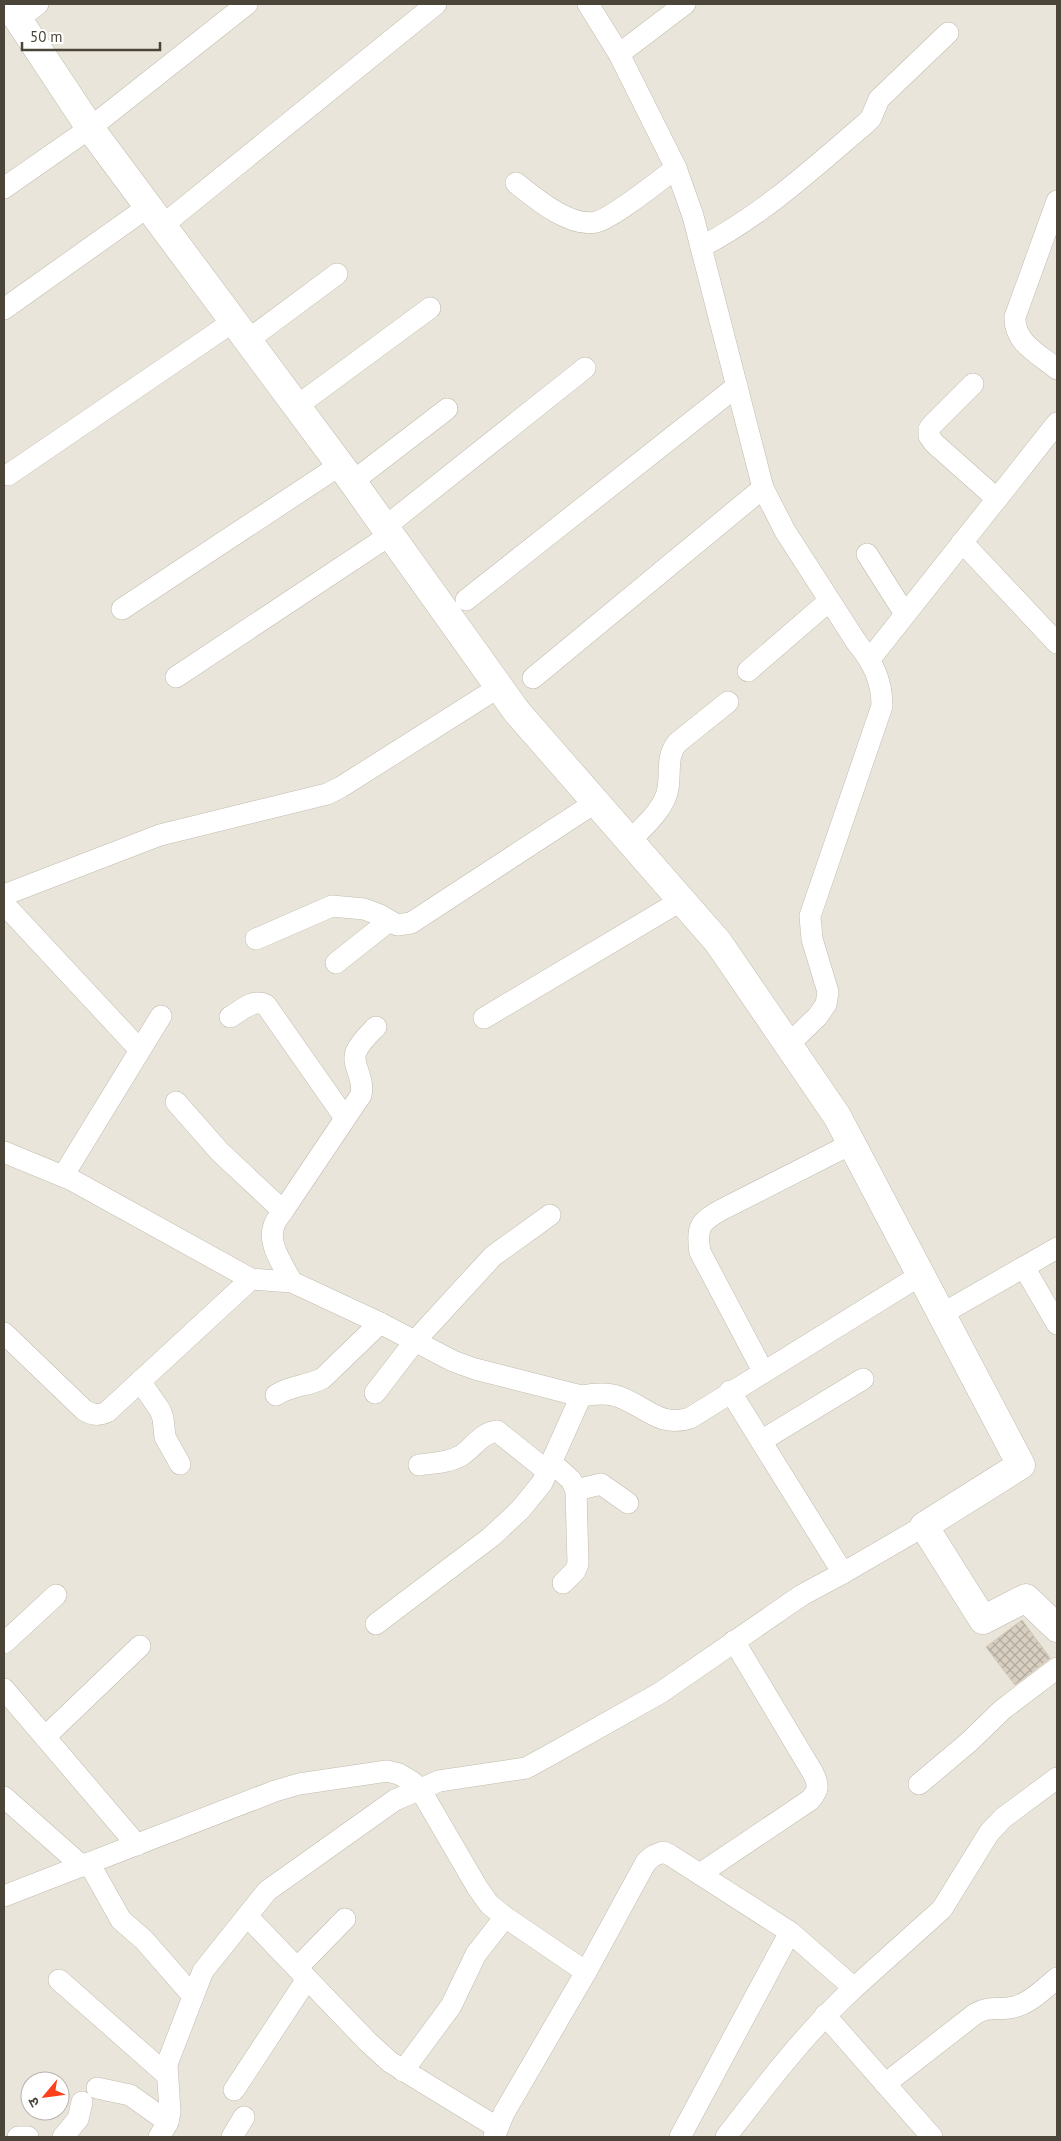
<svg xmlns="http://www.w3.org/2000/svg" width="1061" height="2141" viewBox="0 0 1061 2141" font-family="'PT Sans','Noto Sans Devanagari',sans-serif">
	<style>
		.residential { fill: #eae5da; fill-rule: evenodd }
		.building { fill: url(#building-cross-hatch); stroke: #d3c7b4 }
		.lines { fill: none; stroke-linecap: round; stroke-linejoin: round }
		.minor-casing { stroke: #c2bbae; stroke-width: 22 }
		.tertiary-casing { stroke: #c2bbae; stroke-width: 29 }
		.minor { stroke: #fff; stroke-width: 21 }
		.tertiary { stroke: #fff; stroke-width: 28 }
	</style>
	<defs>
		<pattern id="building-cross-hatch" width="8" height="8" patternUnits="userSpaceOnUse" patternTransform="scale(1.25)"><rect width="8" height="8" fill="#d8cfc1"/><path d="M0 0l8 8M0 8l8-8" fill="none" stroke="#b1aa9e"/></pattern>
	</defs>
	<rect width="100%" height="100%" fill="#f6f3ec"/>
	<path class="residential" d="M4 4H1057V2137H4ZM30 2081H60V2111H30Z"/>
	<polygon class="building" points="1022,1620 1050,1658 1015,1685 986,1647"/>
	<g class="lines">
		<defs>
			<g id="minor">
				<path d="M588 4 619 54 676 168 693 216 763 488 785 531 857 643C873 662 882 681 882 706L810 916 812 939 828 992 826 1004 818 1016 788 1045"/>
				<polyline points="18,19 38,4"/>
				<polyline points="619,54 685,4"/>
				<path d="M516 183C535 198 570 228 596 222 613 218 660 180 676 168"/>
				<polyline points="4,188 90,128 247,4"/>
				<path d="M1057 201 1015 317C1014 343 1039 354 1057 369"/>
				<polyline points="163,225 436,4"/>
				<path d="M701 247C764 214 812 169 865 124L871 118 879 99 948 33"/>
				<polyline points="4,309 149,206"/>
				<polyline points="248,340 337,274"/>
				<polyline points="973,384 933,424 929,429 929,436 934,443 997,499"/>
				<polyline points="297,406 430,308"/>
				<polyline points="8,475 234,321"/>
				<polyline points="352,482 447,409"/>
				<polyline points="385,527 585,368"/>
				<polyline points="962,542 1057,643"/>
				<polyline points="867,554 905,614"/>
				<polyline points="466,600 737,386"/>
				<polyline points="122,609 340,465"/>
				<polyline points="870,659 1057,423"/>
				<polyline points="748,671 829,601"/>
				<polyline points="176,677 390,535"/>
				<polyline points="533,678 763,488"/>
				<path d="M630 841C644 826 665 809 668 788 671 771 666 757 677 743L728 702"/>
				<polyline points="4,895 160,835 327,794 341,787 499,687"/>
				<polyline points="4,904 140,1050"/>
				<polyline points="256,939 332,906 364,909 380,915 397,925 411,923 596,802"/>
				<polyline points="336,963 389,921"/>
				<path d="M230 1017C241 1011 253 998 266 1005L345 1118"/>
				<polyline points="484,1018 682,900"/>
				<polyline points="176,1102 220,1152 283,1211"/>
				<path d="M4 1152 72 1180 251 1279 292 1282 380 1323 453 1361 475 1369 581 1396C593 1394 602 1393 613 1395 642 1402 658 1429 690 1418L919 1276"/>
				<polyline points="63,1176 161,1016"/>
				<polyline points="1024,1267 1057,1324"/>
				<path d="M292 1282C284 1267 269 1246 273 1229 274 1222 279 1216 283 1211L361 1095C365 1077 351 1065 356 1052 360 1042 369 1034 376 1027"/>
				<polyline points="940,1315 1057,1248"/>
				<path d="M4 1333 84 1410C92 1415 98 1416 107 1412L251 1279"/>
				<path d="M763 1371 700 1252C696 1227 700 1222 721 1210L851 1144"/>
				<polyline points="140,1381 160,1410 163,1418 165,1437 180,1464"/>
				<polyline points="730,1391 843,1573"/>
				<polyline points="375,1393 415,1341 493,1256 550,1215"/>
				<path d="M276 1395C293 1384 307 1387 323 1378L380 1323"/>
				<polyline points="761,1441 863,1379"/>
				<polyline points="551,1462 571,1480 576,1490 578,1564 575,1571 563,1583"/>
				<path d="M419 1465C433 1463 449 1463 462 1455 474 1447 481 1433 497 1431L547 1471"/>
				<polyline points="576,1490 601,1484 628,1503"/>
				<polyline points="376,1624 491,1537 520,1510 542,1483 581,1396"/>
				<polyline points="4,1643 56,1595"/>
				<polyline points="4,1689 137,1845"/>
				<polyline points="45,1737 140,1646"/>
				<polyline points="919,1784 969,1742 1002,1710 1057,1668"/>
				<polyline points="4,1797 82,1866"/>
				<polyline points="89,1863 121,1920 144,1940 193,1996"/>
				<path d="M700 1874 810 1800C819 1790 819 1785 813 1773L734 1641"/>
				<polyline points="4,1896 275,1791 299,1784 387,1771 399,1774 411,1781 420,1789 477,1887 489,1904 505,1917 586,1972"/>
				<polyline points="247,1916 368,2042 390,2062 498,2128"/>
				<polyline points="297,1968 345,1919"/>
				<polyline points="59,1980 167,2075"/>
				<polyline points="825,2015 932,2137"/>
				<polyline points="403,2071 451,2006 476,1954 505,1917"/>
				<path d="M885 2084 975 2014C990 2005 998 2011 1014 2007 1029 2004 1045 1988 1057 1978"/>
				<polyline points="97,2088 130,2095 168,2122"/>
				<polyline points="234,2090 307,1979"/>
				<polyline points="18,2137 28,2137"/>
				<polyline points="63,2137 78,2119 82,2102"/>
				<polyline points="159,2137 168,2122 170,2112 167,2064 203,1971 267,1891 395,1800 439,1781 526,1768 548,1756 660,1693 802,1595 843,1573 924,1526"/>
				<polyline points="232,2137 244,2117"/>
				<polyline points="494,2137 504,2113 586,1972 646,1862 653,1856 663,1852 670,1855 790,1932 854,1988 942,1909 989,1833 1003,1818 1057,1778"/>
				<polyline points="680,2137 790,1932"/>
				<path d="M726 2137C766 2085 805 2033 854 1988"/>
			</g>
			<polyline id="tertiary" points="8,4 90,128 347,474 517,712 718,942 837,1116 1021,1465 924,1526 983,1620 1026,1598 1057,1628"/>
		</defs>
		<use href="#minor" class="minor-casing"/>
		<use href="#tertiary" class="tertiary-casing"/>
		<use href="#minor" class="minor"/>
		<use href="#tertiary" class="tertiary"/>
	</g>
	<rect width="1061" height="2141" fill="none" stroke="#4b4439" stroke-width="10"/>
	<g transform="translate(45 2096) rotate(241)"><circle r="24" fill="#ffffff" stroke="#b7b4b0"/>
	<path d="M0-4L9 19L0 12L-9 19Z" fill="#fc3f1d"/>
	<text y="-8" font-size="14" font-weight="bold" text-anchor="middle" fill="#4b4439">उ</text>
	</g>
	<path d="M22 42v8h138v-8" fill="none" stroke="#4b4439" stroke-width="2.5"/>
	<text x="30" y="42" font-size="15" fill="#4b4439" stroke="#ffffff" stroke-width="4" paint-order="stroke">50 m</text>
</svg>
